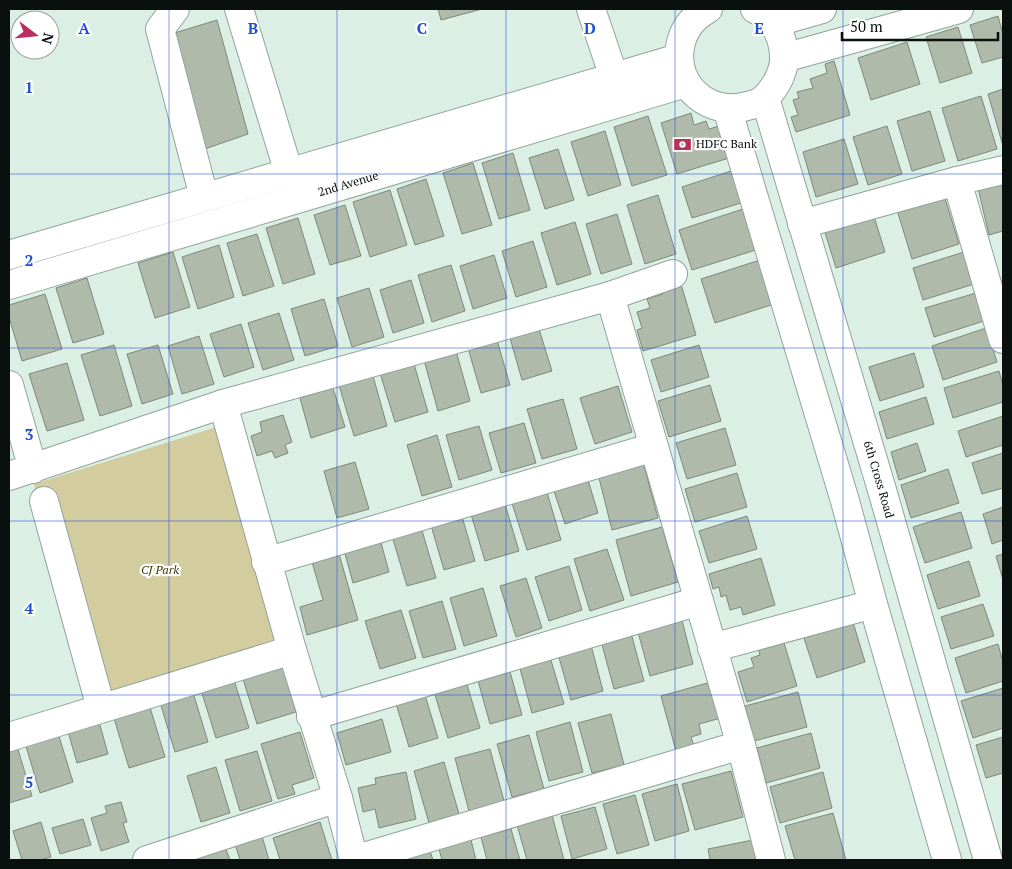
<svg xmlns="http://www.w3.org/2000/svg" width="1012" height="869" viewBox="0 0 1012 869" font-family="'PT Serif',serif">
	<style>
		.green { fill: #d2cc9f }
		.building { fill: #b0baaa; stroke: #7e8878 }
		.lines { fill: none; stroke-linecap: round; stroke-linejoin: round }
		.minor-casing { stroke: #91a49b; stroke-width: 30 }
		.minor { stroke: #fff; stroke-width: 28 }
		.grid { fill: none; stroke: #1d4ed8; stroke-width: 1; stroke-opacity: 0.55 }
		.labels { text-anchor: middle; stroke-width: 4.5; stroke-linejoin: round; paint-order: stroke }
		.poi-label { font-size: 12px; fill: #09100d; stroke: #fff; text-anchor: start }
		.street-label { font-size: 12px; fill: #09100d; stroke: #fff }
		.park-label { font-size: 12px; font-style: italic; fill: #403905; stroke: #fff }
		.grid-label { font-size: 16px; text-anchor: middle; font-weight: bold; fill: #1d4ed8; stroke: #fff; stroke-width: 4.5; stroke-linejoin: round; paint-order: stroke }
	</style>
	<rect width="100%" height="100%" fill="#dbefe5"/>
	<polygon class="green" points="220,426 283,647 96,702 34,484"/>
	<g class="building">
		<polygon points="438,9 482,9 441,20"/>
		<polygon points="998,16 1003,34 1003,57 982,63 970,25"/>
		<polygon points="217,20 248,134 199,151 168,35"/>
		<polygon points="958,27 972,73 940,83 926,37"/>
		<polygon points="907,42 920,84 871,100 858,58"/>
		<polygon points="834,61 850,115 796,132 791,117 798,115 793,100 799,98 797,92 813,88 810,79 827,73 825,64"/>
		<polygon points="1003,89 1003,146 988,94"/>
		<polygon points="981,96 997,149 958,161 942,108"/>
		<polygon points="930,111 945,161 912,171 897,121"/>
		<polygon points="691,113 694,125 706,121 709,129 719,126 729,158 677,174 661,123"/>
		<polygon points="648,116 667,175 632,186 614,127"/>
		<polygon points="887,126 902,174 868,185 853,137"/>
		<polygon points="605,131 621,185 588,196 571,142"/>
		<polygon points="844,139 858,184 816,197 803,152"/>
		<polygon points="558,149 574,200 545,209 529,158"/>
		<polygon points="513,153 530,210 499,219 482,163"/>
		<polygon points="473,163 492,225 462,234 443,173"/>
		<polygon points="731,171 741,203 692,218 682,187"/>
		<polygon points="426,179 444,236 415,245 397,189"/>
		<polygon points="1003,182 1003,231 989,235 978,188"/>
		<polygon points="390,190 407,245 370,257 353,202"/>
		<polygon points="658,195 676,254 645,264 627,205"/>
		<polygon points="944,195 959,244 912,259 897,210"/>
		<polygon points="345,205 361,256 330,265 314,215"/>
		<polygon points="746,208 759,249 692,270 679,230"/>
		<polygon points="872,210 885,252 836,268 823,226"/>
		<polygon points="617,214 632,264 601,274 586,224"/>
		<polygon points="298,218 315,274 283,284 266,228"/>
		<polygon points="575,222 591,274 557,285 541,233"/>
		<polygon points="257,234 274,286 243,296 227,243"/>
		<polygon points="533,241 547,287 516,297 502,251"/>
		<polygon points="219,245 234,297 198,309 182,257"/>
		<polygon points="173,252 190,307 155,318 138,263"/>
		<polygon points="964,252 974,284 923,300 913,268"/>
		<polygon points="494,255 507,298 473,309 460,266"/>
		<polygon points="760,260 774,304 715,323 701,279"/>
		<polygon points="451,265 465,311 432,322 418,275"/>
		<polygon points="87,278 104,334 73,343 56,288"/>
		<polygon points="411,280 424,323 393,333 380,290"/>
		<polygon points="681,284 696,335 643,351 637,330 642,328 637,312 650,308 647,299 663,294 662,290"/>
		<polygon points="369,288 384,337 352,347 337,298"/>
		<polygon points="976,293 984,321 934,337 925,308"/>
		<polygon points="45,294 62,349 22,361 9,317 9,305"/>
		<polygon points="324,299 338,346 305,356 291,309"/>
		<polygon points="279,313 294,360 263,370 248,323"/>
		<polygon points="241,324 254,367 224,377 210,334"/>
		<polygon points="986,328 997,362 943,380 932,346"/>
		<polygon points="539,329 552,371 522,380 510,338"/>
		<polygon points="199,336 214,384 182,394 168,346"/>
		<polygon points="497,340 510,385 481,393 468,348"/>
		<polygon points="114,345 132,406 100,416 81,355"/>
		<polygon points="158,345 173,394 142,404 127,354"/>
		<polygon points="699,345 709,377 661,392 651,360"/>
		<polygon points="456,351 470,401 438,411 424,360"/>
		<polygon points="914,353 924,387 880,401 869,367"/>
		<polygon points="67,363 84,420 47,431 29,374"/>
		<polygon points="414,364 428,412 395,422 380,373"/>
		<polygon points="999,371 1003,386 1003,402 953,418 944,388"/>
		<polygon points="373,376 387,426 354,436 339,385"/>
		<polygon points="710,385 721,421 669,437 658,401"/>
		<polygon points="618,386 632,432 595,444 580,398"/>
		<polygon points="333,388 345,427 311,438 300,398"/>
		<polygon points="926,397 934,424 887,439 879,412"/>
		<polygon points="563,399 577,449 542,459 527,409"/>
		<polygon points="283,415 292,442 285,445 288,453 275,458 272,451 257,456 251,436 262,432 260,422"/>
		<polygon points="1003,416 1003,445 966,457 958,431"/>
		<polygon points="524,423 536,463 501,473 489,433"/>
		<polygon points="479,426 492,470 459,480 446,435"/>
		<polygon points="725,428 736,465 687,479 676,443"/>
		<polygon points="437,435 452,487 422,496 407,445"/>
		<polygon points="917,443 926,471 899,480 891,452"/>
		<polygon points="1003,453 1003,488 982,494 972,463"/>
		<polygon points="355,462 369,509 337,518 324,471"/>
		<polygon points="643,462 658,518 612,530 598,474"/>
		<polygon points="948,469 959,503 911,518 901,485"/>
		<polygon points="737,473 747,507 695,522 685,489"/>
		<polygon points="587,477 598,513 565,524 553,488"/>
		<polygon points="546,489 561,540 527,550 511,500"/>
		<polygon points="504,501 519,551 485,561 470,511"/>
		<polygon points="1003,507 1003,540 992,544 983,514"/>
		<polygon points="961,512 972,548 925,563 913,527"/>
		<polygon points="461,513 475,561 444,570 430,522"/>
		<polygon points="747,516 757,549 709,563 699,531"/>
		<polygon points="421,527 436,578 407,586 392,536"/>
		<polygon points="662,527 678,582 631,596 616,540"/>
		<polygon points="380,539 389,572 353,583 344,550"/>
		<polygon points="607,549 624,600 590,611 574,559"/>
		<polygon points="339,554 358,620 307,635 300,607 323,600 312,562"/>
		<polygon points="1003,554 1003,580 996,556"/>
		<polygon points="761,558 775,605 743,615 741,607 730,610 726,595 721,597 719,587 713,589 709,574"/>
		<polygon points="969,561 980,596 938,609 927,575"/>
		<polygon points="569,566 582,610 549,621 535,577"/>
		<polygon points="526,578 542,628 516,637 500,586"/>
		<polygon points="483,588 497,636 464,646 450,598"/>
		<polygon points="442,601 456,649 423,658 409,611"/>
		<polygon points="983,604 994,636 951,649 941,617"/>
		<polygon points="401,610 416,658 380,669 365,621"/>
		<polygon points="852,619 865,662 817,678 803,635"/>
		<polygon points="682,620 693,664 650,676 638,632"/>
		<polygon points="631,633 644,681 614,689 601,641"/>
		<polygon points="781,633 797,686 747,702 738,672 754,667 751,658 760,655 756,640"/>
		<polygon points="998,644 1003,662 1003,681 966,693 955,658"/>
		<polygon points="591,645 603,691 571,700 558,654"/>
		<polygon points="550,657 564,704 532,713 519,665"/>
		<polygon points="283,667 296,712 257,724 243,679"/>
		<polygon points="509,668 522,715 490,724 477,677"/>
		<polygon points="465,678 480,728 448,738 433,688"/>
		<polygon points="234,680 249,728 216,738 201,690"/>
		<polygon points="711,682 721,718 699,724 701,734 691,737 694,746 676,751 661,696"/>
		<polygon points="1003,688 1003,728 973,738 961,701"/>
		<polygon points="192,689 208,742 175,752 159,699"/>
		<polygon points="424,692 438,738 409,747 395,700"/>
		<polygon points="798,692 807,727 754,741 745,706"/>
		<polygon points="149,704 165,757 129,768 113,715"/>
		<polygon points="611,714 624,765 592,773 578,723"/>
		<polygon points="98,718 108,754 77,763 67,728"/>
		<polygon points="382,719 391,752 346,765 337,733"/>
		<polygon points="570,722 583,772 549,781 536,732"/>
		<polygon points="300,732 314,778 292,785 295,794 278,799 261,744"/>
		<polygon points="58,733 73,782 40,793 25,743"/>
		<polygon points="811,733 820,768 766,783 757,748"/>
		<polygon points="529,735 544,789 512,797 497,744"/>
		<polygon points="1003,737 1003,773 986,778 976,745"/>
		<polygon points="16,743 32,796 9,803 9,745"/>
		<polygon points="490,749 504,801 469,811 455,758"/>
		<polygon points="257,751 272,801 240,811 225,760"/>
		<polygon points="444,762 459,814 429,823 414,771"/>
		<polygon points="216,767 230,813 201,822 187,776"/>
		<polygon points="731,771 743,817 695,830 682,784"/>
		<polygon points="406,772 416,819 379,828 375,809 363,812 358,788 376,784 375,778"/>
		<polygon points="823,772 832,808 780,823 770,787"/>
		<polygon points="677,784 689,831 655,841 642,794"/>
		<polygon points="635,795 649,845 617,854 603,804"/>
		<polygon points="121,802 127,822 123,823 129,842 101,851 91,818 107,813 105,806"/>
		<polygon points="595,807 607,849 572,859 561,816"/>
		<polygon points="833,813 846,860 795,860 785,826"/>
		<polygon points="552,815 564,860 527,860 517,825"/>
		<polygon points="83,819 91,845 60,854 52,828"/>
		<polygon points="41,822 51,857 40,860 22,860 13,831"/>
		<polygon points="320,822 332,860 280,860 273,838"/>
		<polygon points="511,829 520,860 487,860 481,837"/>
		<polygon points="262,836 269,860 240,860 235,844"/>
		<polygon points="471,840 476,860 442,860 439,849"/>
		<polygon points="753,840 758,860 710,860 708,849"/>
		<polygon points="224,844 230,860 197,860 195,854"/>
		<polygon points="430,851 433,860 407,860 406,858"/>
	</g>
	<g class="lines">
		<defs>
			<g id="minor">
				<polyline points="175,9 160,29 204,197"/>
				<polyline points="239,9 289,173"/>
				<polyline points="591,9 614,77"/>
				<path d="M708 9C693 17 683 30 680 47 673 86 710 117 747 106 751 105 758 104 761 101 768 97 772 90 776 84 781 76 785 64 784 55 783 35 773 17 755 9"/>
				<polyline points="773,23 822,9"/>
				<polyline points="784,58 959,9"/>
				<path id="s1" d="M765 98 882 490 988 860"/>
				<polyline points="727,108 845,501 873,604 947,860"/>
				<polyline points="957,181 1003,339"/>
				<polyline points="802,224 957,181 1003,170"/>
				<polyline points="9,255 679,58"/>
				<path id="s2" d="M9 285 686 83"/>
				<polyline points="610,296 741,745 771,860"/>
				<polyline points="9,385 33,469"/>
				<polyline points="223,404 292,650 338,798 354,860"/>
				<polyline points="9,476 223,404 610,296 673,274"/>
				<polyline points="44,501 101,708"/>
				<polyline points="266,562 654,447"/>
				<polyline points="712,648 873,604"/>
				<polyline points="311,716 699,601"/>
				<polyline points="9,737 292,650"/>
				<polyline points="147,860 338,798"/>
				<polyline points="354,860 741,745"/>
			</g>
		</defs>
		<use href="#minor" class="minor-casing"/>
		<use href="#minor" class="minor"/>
	</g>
	<path class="grid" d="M169 9V860M337 9V860M506 9V860M675 9V860M843 9V860M9 174H1003M9 348H1003M9 521H1003M9 695H1003"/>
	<defs>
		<symbol id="bank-bare" viewBox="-9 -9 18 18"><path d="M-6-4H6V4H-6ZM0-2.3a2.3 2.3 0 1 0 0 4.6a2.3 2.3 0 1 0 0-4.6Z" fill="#bc2d5b" stroke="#fff" stroke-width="2.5" paint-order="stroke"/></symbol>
	</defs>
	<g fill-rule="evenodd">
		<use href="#bank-bare" x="670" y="132" width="25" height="25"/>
	</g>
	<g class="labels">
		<g class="poi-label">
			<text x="696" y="148">HDFC Bank</text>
		</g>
		<g class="street-label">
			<text dy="4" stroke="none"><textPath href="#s2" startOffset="354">2nd Avenue</textPath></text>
			<text dy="4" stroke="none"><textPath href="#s1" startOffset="398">6th Cross Road</textPath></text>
		</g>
		<g class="park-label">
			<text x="160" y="574">CJ Park</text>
		</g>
	</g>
	<g class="grid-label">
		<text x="84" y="34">A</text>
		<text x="253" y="34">B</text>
		<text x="422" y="34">C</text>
		<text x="590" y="34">D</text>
		<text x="759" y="34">E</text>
		<text x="29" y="93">1</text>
		<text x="29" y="266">2</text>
		<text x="29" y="440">3</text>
		<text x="29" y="614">4</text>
		<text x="29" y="788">5</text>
	</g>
	<rect width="1012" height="869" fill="none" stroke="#09100d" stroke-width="20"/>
	<g transform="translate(35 35) rotate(106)"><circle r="24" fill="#ffffff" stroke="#9d9f9e"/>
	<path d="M0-4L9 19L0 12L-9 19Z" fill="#bc2d5b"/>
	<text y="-8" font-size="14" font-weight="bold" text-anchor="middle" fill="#09100d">N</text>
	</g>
	<path d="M842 32v8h156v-8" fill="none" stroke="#09100d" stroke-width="2.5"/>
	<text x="850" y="32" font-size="15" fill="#09100d" stroke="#ffffff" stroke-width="4" paint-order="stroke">50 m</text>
</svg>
